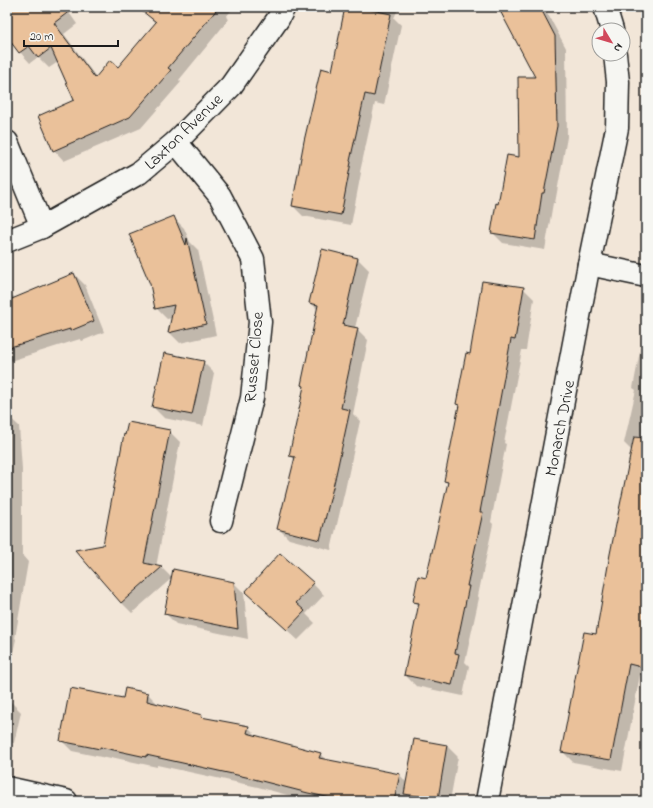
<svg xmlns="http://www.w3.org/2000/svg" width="653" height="808" viewBox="0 0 653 808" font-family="'Indie Flower',sans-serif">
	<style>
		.shadow { fill: #0003 }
		.building { fill: #eac19a; stroke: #1c1c1c }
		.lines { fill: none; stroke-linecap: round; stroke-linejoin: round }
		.minor-casing { stroke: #1c1c1c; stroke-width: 25 }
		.minor { stroke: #f6f6f2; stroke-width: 22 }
		.labels { text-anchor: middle; stroke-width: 3; stroke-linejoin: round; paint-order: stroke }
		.street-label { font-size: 17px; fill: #1c1c1c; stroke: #f6f6f2 }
	</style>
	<rect width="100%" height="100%" fill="#f2e6d8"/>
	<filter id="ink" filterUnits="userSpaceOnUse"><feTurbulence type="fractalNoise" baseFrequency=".025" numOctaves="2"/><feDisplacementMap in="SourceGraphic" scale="8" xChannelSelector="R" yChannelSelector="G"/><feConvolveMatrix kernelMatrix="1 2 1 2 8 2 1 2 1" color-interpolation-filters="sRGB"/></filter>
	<g filter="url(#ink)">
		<g class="shadow">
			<polygon points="7,7 65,7 77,24 64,34 96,77 118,68 156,24 145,12 149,7 234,7 226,17 229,19 179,80 181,82 141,128 64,161 54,150 75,100 58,62 49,68 38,57 30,63 20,52 7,35"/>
			<polygon points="346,7 399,7 394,18 401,25 384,105 375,103 360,172 361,173 351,225 303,216 293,206 332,72"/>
			<polygon points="506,7 544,7 566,48 567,137 555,203 553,203 545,250 503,243 492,232 499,205 520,158 537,78"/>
			<polygon points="173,217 184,228 190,242 198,250 216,335 180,343 169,332 172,318 167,319 156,308"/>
			<polygon points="322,250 358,259 369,270 355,328 357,329 368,340 353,414 360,421 345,490 331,550 289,539 278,528 295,460 290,455 305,387 303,385 318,310 310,302"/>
			<polygon points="74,274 85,285 104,332 82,341 80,339 7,362 7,298 13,296 15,298"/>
			<polygon points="523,288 534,299 526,350 522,350 504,443 506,444 491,522 493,524 478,596 479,598 465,662 469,666 463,696 416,686 405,675 420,607 414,601 427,579 448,484 445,481 460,406 457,404 471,355"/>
			<polygon points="645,324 646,324 646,676 640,675 622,771 573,762 562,751 597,635 632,451 624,443 636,390 633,388"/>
			<polygon points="203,362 214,373 203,426 164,418 153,407"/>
			<polygon points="7,415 19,426 22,469 22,555 28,562 15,638 16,639 7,680"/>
			<polygon points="169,431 180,442 156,567 162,568 172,578 132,613 121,602 104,545"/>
			<polygon points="233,582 244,593 248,639 176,624 165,613"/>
			<polygon points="313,584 324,595 306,614 315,623 298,640 257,603"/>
			<polygon points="148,694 159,705 201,716 204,718 248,727 258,737 320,754 327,761 400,775 407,783 447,746 458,757 450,801 413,801 408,797 407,801 309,801 258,787 157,765 157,767 111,757 111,759 72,751 61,740 124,699"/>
			<polygon points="7,700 10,701 21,712 14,743 7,742"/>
		</g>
		<g class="building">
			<polygon points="7,7 75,7 54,23 95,78 110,60 118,67 156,22 137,7 219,7 168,68 171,70 130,117 53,151 38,116 74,100 51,48 38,58 29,46 19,53 7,37"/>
			<polygon points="345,7 358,7 391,14 374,96 365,94 350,161 351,162 341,215 292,206 304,141 321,68 332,71"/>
			<polygon points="498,7 540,7 555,36 557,126 544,193 542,193 535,240 491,233 496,203 498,204 507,155 519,157 518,77 535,77"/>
			<polygon points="174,216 186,245 187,238 206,324 168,333 174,305 155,309 150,284 129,234"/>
			<polygon points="322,249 358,258 343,325 358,328 341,408 350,410 335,479 320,540 277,529 295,457 289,456 304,386 301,385 318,305 309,303"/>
			<polygon points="74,273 94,321 70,331 70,329 7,348 7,301"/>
			<polygon points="482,281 524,287 515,340 511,339 494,432 495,432 480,512 483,512 467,586 469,586 455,653 459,654 452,685 404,675 419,603 413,602 418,576 426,578 448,482 444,481 459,405 456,404 466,353 470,354"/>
			<polygon points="164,353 204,361 192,415 152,407"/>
			<polygon points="128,422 170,430 144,563 162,567 121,603 75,550 103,545 124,434 125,435"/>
			<polygon points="634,437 646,438 646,644 641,667 629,664 611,760 561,752 584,632 596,634 610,554"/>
			<polygon points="280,553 314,583 296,603 305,611 287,630 245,592"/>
			<polygon points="173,569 234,582 238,629 164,614"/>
			<polygon points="70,688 123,698 125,688 148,693 147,701 202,715 201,717 249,726 247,733 321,753 319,758 400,774 394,801 345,801 308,793 246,777 146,755 146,757 100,747 100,749 60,741"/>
			<polygon points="414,739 447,745 438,799 404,794"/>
		</g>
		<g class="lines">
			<defs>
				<g id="minor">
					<polyline points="605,7 612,30"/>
					<polyline points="7,142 42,227"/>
					<polyline points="176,142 220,196 253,259 260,322 252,398 221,521"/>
					<polyline points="7,241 42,227 139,173 176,142 231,86 278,19 284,7"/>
					<polyline points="589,264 646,276"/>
					<polyline points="7,788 66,801"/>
					<polyline points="487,801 589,264 617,128 618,82 615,54"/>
				</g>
			</defs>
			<use href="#minor" class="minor-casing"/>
			<use href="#minor" class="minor"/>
		</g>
	</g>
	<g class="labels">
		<g class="street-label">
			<text transform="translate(183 131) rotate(-44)" y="6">Laxton Avenue</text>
			<text transform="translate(253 357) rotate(-85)" y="6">Russet Close</text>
			<text transform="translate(559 428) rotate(-79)" y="6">Monarch Drive</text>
		</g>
	</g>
	<rect width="653" height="808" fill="none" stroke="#f6f6f2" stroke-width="24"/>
	<rect x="12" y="12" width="629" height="784" fill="none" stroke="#1c1c1c" stroke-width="1.5" filter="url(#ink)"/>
	<g transform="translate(611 42) rotate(128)"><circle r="19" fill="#f6f6f2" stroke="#9f9f9c"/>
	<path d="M0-3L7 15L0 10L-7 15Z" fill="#d1495b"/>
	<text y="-6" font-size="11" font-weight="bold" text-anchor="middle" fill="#1c1c1c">N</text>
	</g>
	<path d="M24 40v6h94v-6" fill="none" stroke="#1c1c1c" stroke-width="2"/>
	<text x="30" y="40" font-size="12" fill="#1c1c1c" stroke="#f6f6f2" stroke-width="3" paint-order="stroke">20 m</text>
</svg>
